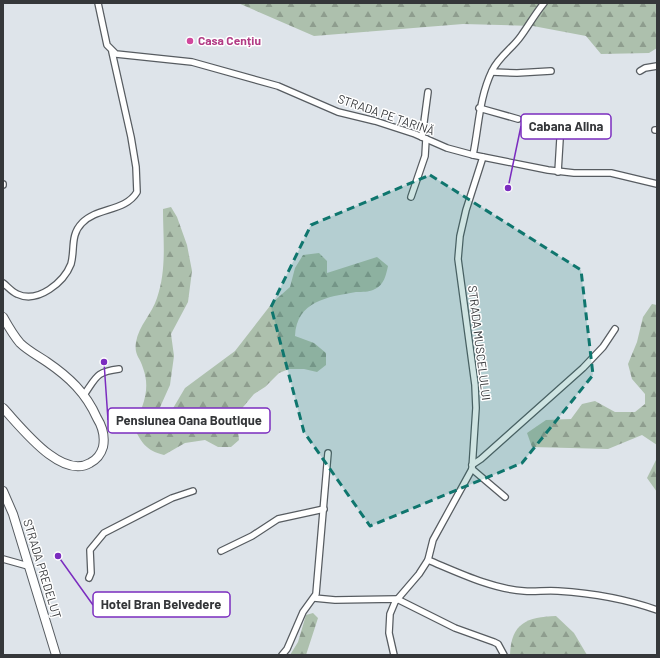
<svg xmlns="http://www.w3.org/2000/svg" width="660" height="658" viewBox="0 0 660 658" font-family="Barlow,sans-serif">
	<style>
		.forest { fill: url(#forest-firs) }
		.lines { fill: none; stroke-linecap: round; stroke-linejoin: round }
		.minor-casing { stroke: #575c61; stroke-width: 8 }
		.secondary-casing { stroke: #575c61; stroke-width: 10 }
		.minor { stroke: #fff; stroke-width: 5.5 }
		.secondary { stroke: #fff; stroke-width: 8 }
		.marked { fill: #0f766e; fill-opacity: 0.2; stroke: #0f766e; stroke-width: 3; stroke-dasharray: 8 5; stroke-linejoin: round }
		.hotel-dot { fill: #d1479c; stroke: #fff; stroke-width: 1.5 }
		.labels { text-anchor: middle; stroke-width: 3; stroke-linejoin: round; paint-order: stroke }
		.hotel-label { font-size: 12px; font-weight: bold; fill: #b23c85; stroke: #fff; text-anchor: start }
		.street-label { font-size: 12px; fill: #35373a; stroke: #fff }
		.leader { fill: none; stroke: #7b2cbf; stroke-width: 1.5 }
		.callout-dot { fill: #7b2cbf; stroke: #fff; stroke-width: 1.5 }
		.callout { fill: #fff; stroke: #7b2cbf; stroke-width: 1.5 }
		.callout-label { font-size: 13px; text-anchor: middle; font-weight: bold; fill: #35373a }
	</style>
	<defs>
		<pattern id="forest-firs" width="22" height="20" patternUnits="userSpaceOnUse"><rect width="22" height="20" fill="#adc0ad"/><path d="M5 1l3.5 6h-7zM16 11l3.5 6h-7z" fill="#8e9d8e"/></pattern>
	</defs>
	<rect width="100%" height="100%" fill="#dee4ea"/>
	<g class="forest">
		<polygon points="238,3 657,3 657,48 649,53 601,54 586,36 533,26 463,24 314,36"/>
		<path d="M171 207 177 217 187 245 192 271 188 302 171 334 174 356 170 385 157 414 159 430 165 426 172 410 185 388 235 351 273 302 290 287 295 268 303 255 319 253 327 261V273L377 257 388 266C386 275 384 285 375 289 370 292 362 292 356 292 327 297 297 301 295 336L314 343 326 353V365L317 372 304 369H289L279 373 265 387 254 394 243 407 237 422 239 440 231 447H218L205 440 185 443 164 455C145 450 142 443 133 426 143 408 151 389 143 368 140 357 134 356 136 342 139 325 152 314 157 298 167 269 163 239 163 209Z"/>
		<polygon points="652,304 657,305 657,492 647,478 656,460 657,445 642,435 608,449 532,447 527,433 546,420 571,419 582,404 595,401 615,412 635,412 645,404 645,394 632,379 628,364 637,342 643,317"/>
		<polygon points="313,613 318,618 306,655 290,655 298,642 306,615"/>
		<path d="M556 616 574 633 587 655H510C511 623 527 617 556 616Z"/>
	</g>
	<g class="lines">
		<defs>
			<g id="minor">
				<polyline points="98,3 107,45 116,54 192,62 278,86 338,112 375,121 415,134 447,148 473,155 548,170 574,173 611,173 657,184"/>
				<polyline points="640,71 645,68 657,66"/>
				<polyline points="492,72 517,73 551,71"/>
				<polyline points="479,108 518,119"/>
				<polyline points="655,130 657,130"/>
				<polyline points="422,137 428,92"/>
				<path d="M473 155C479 126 479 98 492 71 499 56 512 49 521 36 529 25 535 14 544 3"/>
				<polyline points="558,172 560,139"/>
				<polyline points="3,184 3,185"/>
				<polyline points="411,197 425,156 426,139"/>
				<path d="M3 283C7 286 12 292 17 294 38 304 64 282 71 264 75 250 70 235 82 223 97 207 125 212 137 192L136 167 131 137 112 52"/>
				<path d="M84 395C97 376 96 372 119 369"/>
				<polyline points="472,465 481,459 583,368 603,347 615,329"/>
				<polyline points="472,469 505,497"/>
				<polyline points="221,551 252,536 278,519 324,509"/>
				<polyline points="3,559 28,566"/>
				<path d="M428 560C457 572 492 589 524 591 535 592 546 590 558 591 590 593 626 599 657 610"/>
				<polyline points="89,578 91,573 90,550 104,533 172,498 193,491"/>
				<polyline points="314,598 335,600 397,599 455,628 494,642 498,644 504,655"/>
				<polyline points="282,655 287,649 303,612 316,594 328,453"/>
				<polyline points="394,655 389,633 390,614 395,602 419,574 428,560 433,540 472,469 476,408 475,385 458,259 460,236 466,210 483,157"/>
			</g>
			<g id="secondary">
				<path d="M3 317C8 326 13 335 20 343 27 350 38 356 47 362 69 377 86 393 97 418 102 426 105 437 103 447 101 454 96 460 90 463 61 480 21 427 3 408"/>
				<polyline points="3,491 13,514 56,655"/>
			</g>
		</defs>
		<use href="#minor" class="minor-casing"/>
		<use href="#secondary" class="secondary-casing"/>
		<use href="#minor" class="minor"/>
		<use href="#secondary" class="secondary"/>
	</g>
	<path class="marked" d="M430 175 581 270 593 375 522 463 370 526 304 432 271 307 311 225Z"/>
	<circle class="hotel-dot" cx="190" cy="41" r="4"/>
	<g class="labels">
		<g class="hotel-label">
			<text x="198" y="45">Casa Cențiu</text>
		</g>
		<g class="street-label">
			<text transform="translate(386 115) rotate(19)" y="4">STRADA PE ȚARINĂ</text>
			<text transform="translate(479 343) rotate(83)" y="4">STRADA MUSCELULUI</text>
			<text transform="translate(42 569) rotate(73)" y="4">STRADA PREDELUȚ</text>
		</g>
	</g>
	<path class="leader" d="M508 188L521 126M104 362L108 420M58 556L93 605"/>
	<g class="callout-dot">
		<circle cx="508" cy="188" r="4"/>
		<circle cx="104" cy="362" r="4"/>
		<circle cx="58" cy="556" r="4"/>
	</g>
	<g class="callout">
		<rect x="521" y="114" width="90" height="25" rx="4"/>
		<rect x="108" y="408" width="162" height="25" rx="4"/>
		<rect x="93" y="592" width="137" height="25" rx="4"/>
	</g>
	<g class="callout-label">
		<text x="566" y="131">Cabana Alina</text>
		<text x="189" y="425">Pensiunea Oana Boutique</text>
		<text x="161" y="609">Hotel Bran Belvedere</text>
	</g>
	<rect width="660" height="658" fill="none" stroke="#35373a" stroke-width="8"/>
</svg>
